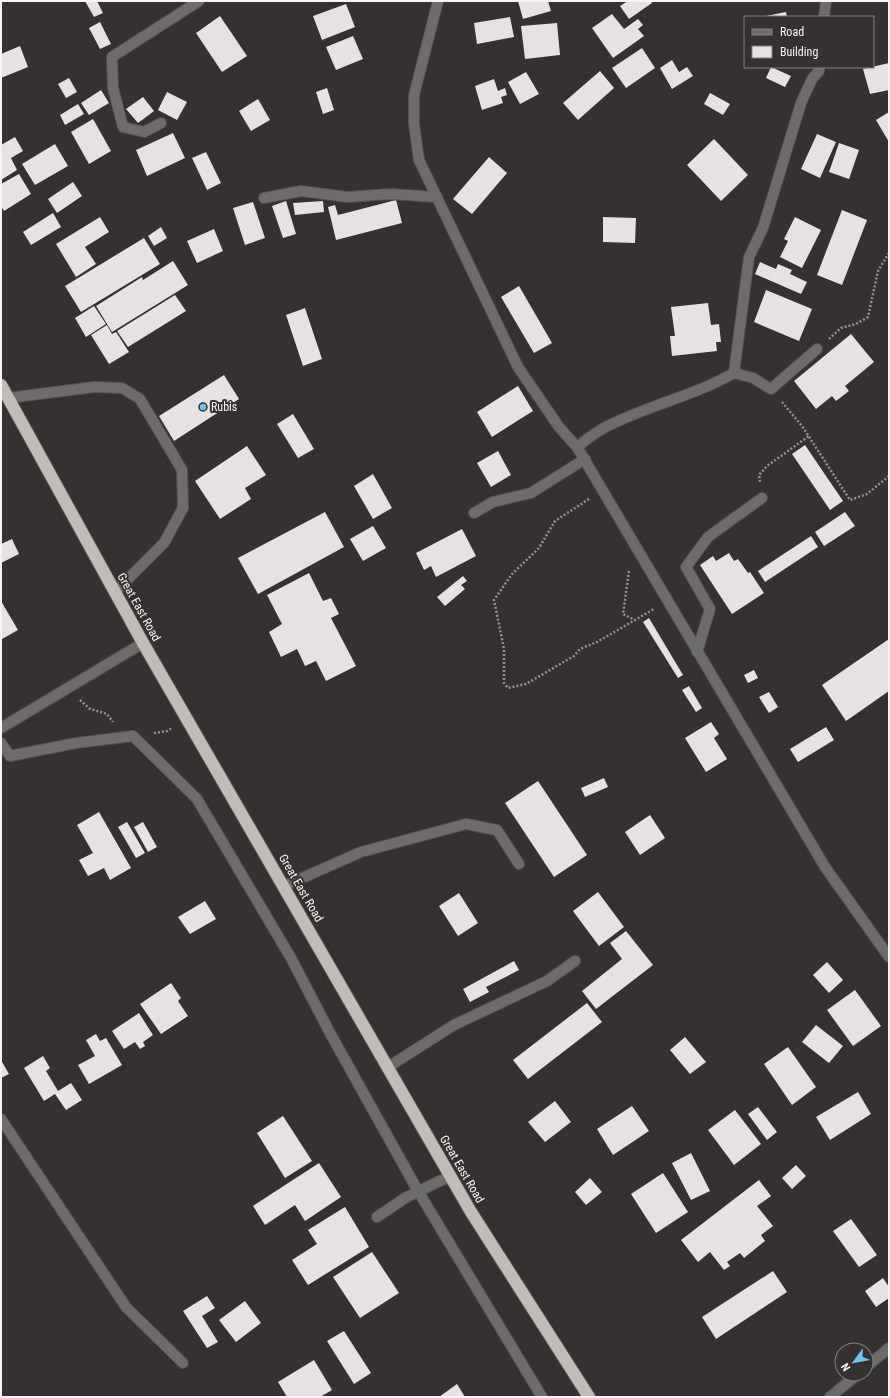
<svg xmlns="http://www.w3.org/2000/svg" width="890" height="1398" viewBox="0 0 890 1398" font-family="'Roboto Condensed',sans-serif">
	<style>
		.building { fill: #e6e1e3 }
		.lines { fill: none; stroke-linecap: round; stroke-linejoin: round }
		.lane-casing { stroke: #54504f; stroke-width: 12 }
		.street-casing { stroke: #54504f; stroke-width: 12 }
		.highway-casing { stroke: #54504f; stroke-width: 14 }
		.path { stroke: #959191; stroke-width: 2.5; stroke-dasharray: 2 2; stroke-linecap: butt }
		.lane { stroke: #6e6c6b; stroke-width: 10 }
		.street { stroke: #6e6c6b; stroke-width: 10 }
		.highway { stroke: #c0bcb9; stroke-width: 12 }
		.poi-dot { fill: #6ec2f3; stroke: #353130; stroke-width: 1.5 }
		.labels { text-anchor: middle; stroke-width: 4; stroke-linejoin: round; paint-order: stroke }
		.poi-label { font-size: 12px; fill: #f7f4f4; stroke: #353130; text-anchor: start }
		.street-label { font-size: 12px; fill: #f7f4f4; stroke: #353130 }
	</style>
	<rect width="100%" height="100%" fill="#353130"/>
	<g class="building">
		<polygon points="85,1 97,1 103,13 94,17"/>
		<polygon points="518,1 548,1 551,11 523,19"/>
		<polygon points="628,1 651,1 652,3 629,19 620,6"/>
		<polygon points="346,4 355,27 322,40 313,16"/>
		<polygon points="786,12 787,17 766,17 766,16"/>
		<polygon points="612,14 624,29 638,19 643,25 638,29 644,36 613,58 592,28"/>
		<polygon points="220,16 247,56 222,72 196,33"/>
		<polygon points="510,17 514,37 477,44 474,23"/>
		<polygon points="100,22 111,44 100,49 89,28"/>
		<polygon points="557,23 560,55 525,59 521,26"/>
		<polygon points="353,36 363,59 336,70 326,47"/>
		<polygon points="20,46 28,67 1,78 1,54"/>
		<polygon points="642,48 655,68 626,88 612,68"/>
		<polygon points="672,60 679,72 687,67 693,76 672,89 660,68"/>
		<polygon points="889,63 889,90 870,94 863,69"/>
		<polygon points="771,67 791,76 785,87 766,78"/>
		<polygon points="600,71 614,88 578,120 563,103"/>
		<polygon points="526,72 539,94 520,104 508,82"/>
		<polygon points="69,78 77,92 66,98 58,84"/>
		<polygon points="494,79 498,91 505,88 507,95 501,97 503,103 482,110 475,86"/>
		<polygon points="327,88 334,110 323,114 316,92"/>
		<polygon points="101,90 109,103 89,115 81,103"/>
		<polygon points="167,92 187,102 177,120 158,110"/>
		<polygon points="710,93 730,104 723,115 704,104"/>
		<polygon points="143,97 154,111 138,123 126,109"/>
		<polygon points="258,99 270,120 251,131 239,111"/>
		<polygon points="78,104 84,114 65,125 60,115"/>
		<polygon points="889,112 889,142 876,120"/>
		<polygon points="93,119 111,151 89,164 71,132"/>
		<polygon points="173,133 185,158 147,176 136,150"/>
		<polygon points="817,134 836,142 820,178 801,169"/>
		<polygon points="15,137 23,151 11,158 17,170 1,180 1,145"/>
		<polygon points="714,139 748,175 721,201 687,165"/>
		<polygon points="839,143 859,150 849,179 829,172"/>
		<polygon points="55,144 68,166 35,185 22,164"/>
		<polygon points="206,152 221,183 207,190 192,158"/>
		<polygon points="489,157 507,173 472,214 453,199"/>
		<polygon points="19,174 31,194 4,211 1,206 1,184"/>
		<polygon points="73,182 82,196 57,213 48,199"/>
		<polygon points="396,200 402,223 336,240 328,207 335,205 338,215"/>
		<polygon points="286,201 296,234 283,238 272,206"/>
		<polygon points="323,201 324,212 295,215 293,203"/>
		<polygon points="253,202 265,238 245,245 233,208"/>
		<polygon points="842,210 867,220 842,285 817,275"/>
		<polygon points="53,213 61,227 31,245 23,232"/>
		<polygon points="100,217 109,232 85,247 96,264 76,277 56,244"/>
		<polygon points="603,217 636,218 635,243 603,242"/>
		<polygon points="795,217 821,230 802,268 780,257 788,241 784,239"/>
		<polygon points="161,227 167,238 154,246 148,236"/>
		<polygon points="214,229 223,251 197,263 187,241"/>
		<polygon points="144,238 160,264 81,312 65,286"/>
		<polygon points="173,261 188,285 112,332 96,306 142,277 143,280"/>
		<polygon points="760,262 776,269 778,264 792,270 790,274 807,282 801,294 755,274"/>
		<polygon points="519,286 552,343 534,353 501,297"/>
		<polygon points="766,290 812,309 799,341 754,322"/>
		<polygon points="175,295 186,311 128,347 117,331"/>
		<polygon points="708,303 711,325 719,324 721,342 716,342 717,351 672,356 670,336 675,336 671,307"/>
		<polygon points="94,306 106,324 86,337 75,318"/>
		<polygon points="305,308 322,359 303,366 286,315"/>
		<polygon points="107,325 112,334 116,332 129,352 109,364 91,335"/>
		<polygon points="851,334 874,362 845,386 849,391 836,401 832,396 816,409 794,381"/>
		<polygon points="224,375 239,399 174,441 159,416"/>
		<polygon points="518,386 533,411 492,437 477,412"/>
		<polygon points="293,414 314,449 298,458 277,424"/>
		<polygon points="805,445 843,501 830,510 792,454"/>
		<polygon points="247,446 266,475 245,488 251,499 220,519 195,481"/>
		<polygon points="498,451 511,475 491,487 477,463"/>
		<polygon points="373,474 392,508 373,519 354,486"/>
		<polygon points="325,512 344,547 258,594 238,558"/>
		<polygon points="845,512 855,526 824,546 815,532"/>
		<polygon points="373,526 386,548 363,561 350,539"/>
		<polygon points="462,529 476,556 436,577 431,566 424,570 416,553"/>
		<polygon points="811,536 818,547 765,582 758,571"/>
		<polygon points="12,539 19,554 1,563 1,544"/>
		<polygon points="729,553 734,561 738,559 748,573 750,572 764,593 732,614 700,565 713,556 716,561"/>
		<polygon points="309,573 323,601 331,598 339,614 331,618 356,666 326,681 316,661 305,666 297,649 281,657 269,632 282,624 267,595"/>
		<polygon points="463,576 467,581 461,585 465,589 445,606 437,597"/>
		<polygon points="1,601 18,630 2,639 1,637"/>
		<polygon points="649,618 683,675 678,678 643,622"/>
		<polygon points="889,639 889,691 846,721 822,685"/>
		<polygon points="754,670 758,678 748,683 744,675"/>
		<polygon points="689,686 702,708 696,712 682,690"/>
		<polygon points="769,692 778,707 769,713 759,697"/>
		<polygon points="711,722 719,734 714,738 727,759 706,772 685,738"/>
		<polygon points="826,727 834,740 798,762 790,749"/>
		<polygon points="604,778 608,787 585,797 581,788"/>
		<polygon points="538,781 587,855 554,877 505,803"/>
		<polygon points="99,812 131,868 110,880 104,868 88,876 79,860 93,853 77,825"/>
		<polygon points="650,815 665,838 640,855 625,832"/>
		<polygon points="127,822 145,853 136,858 118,827"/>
		<polygon points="143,822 157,847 148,852 134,827"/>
		<polygon points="598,892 624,927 599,946 573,911"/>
		<polygon points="459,893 478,923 458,936 439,906"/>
		<polygon points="205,901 216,919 190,934 178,917"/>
		<polygon points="626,931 653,965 596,1009 582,991 622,959 610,943"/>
		<polygon points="514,961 519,970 486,987 489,992 470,1002 463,989"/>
		<polygon points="827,962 843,980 829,993 813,975"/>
		<polygon points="171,983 181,998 178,1001 188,1016 161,1034 140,1004"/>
		<polygon points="855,990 881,1026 853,1046 827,1010"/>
		<polygon points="587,1003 602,1022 528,1079 513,1060"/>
		<polygon points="139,1013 153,1035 143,1042 145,1046 140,1049 135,1042 124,1049 112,1031"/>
		<polygon points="816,1025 843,1046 829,1063 802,1042"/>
		<polygon points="96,1034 100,1041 106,1038 122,1065 89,1084 78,1065 95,1056 86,1040"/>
		<polygon points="685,1037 706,1062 690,1074 670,1050"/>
		<polygon points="788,1047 816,1087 792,1105 764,1064"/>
		<polygon points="43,1056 50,1068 46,1071 58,1091 71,1083 82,1100 66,1110 55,1094 44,1101 24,1068"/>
		<polygon points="1,1060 9,1074 1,1078"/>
		<polygon points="858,1092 871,1114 830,1140 816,1117"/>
		<polygon points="555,1101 571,1122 545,1142 528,1122"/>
		<polygon points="632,1106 649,1131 613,1155 597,1129"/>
		<polygon points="758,1107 777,1132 767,1140 748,1114"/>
		<polygon points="735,1110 761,1144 734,1165 708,1130"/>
		<polygon points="283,1116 312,1161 285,1178 257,1133"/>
		<polygon points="691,1153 710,1191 691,1200 672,1163"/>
		<polygon points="319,1163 341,1197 305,1221 295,1205 265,1225 253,1206"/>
		<polygon points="796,1165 806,1176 792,1189 782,1178"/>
		<polygon points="663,1173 688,1212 656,1233 631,1194"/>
		<polygon points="590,1178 602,1192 586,1205 575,1192"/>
		<polygon points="759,1180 771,1196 757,1206 773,1226 761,1235 765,1241 744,1258 740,1253 727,1262 730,1266 724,1270 710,1252 698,1262 681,1240"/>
		<polygon points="345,1207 369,1247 308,1285 292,1260 317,1244 308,1230"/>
		<polygon points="851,1219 877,1255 859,1267 833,1231"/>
		<polygon points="372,1252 399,1293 360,1318 333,1277"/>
		<polygon points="773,1271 787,1292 716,1339 702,1317"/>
		<polygon points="883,1278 889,1287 889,1298 876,1307 865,1291"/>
		<polygon points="207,1296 215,1308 202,1316 218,1342 207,1348 183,1311"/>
		<polygon points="245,1301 261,1323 236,1342 219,1320"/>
		<polygon points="344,1331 371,1373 354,1384 327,1341"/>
		<polygon points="314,1360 332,1390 320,1397 287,1397 278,1382"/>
		<polygon points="457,1384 465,1397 439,1397"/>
	</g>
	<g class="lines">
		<defs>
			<polyline id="lane" points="8,398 94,387 122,388 140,399 182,470 183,508 164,543 115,592"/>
			<g id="street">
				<polyline points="438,1 414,95 414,124 419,160 518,367 559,427 577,447 825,867 889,957"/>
				<polyline points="824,17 826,1"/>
				<polyline points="161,123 144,132 123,127 113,88 112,57 199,1"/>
				<polyline points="264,198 301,191 347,197 390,194 437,197"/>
				<polyline points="734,373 749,257 763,228 801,103 812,79 819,71 819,67"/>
				<path d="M577 447C585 441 593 434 602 429 644 406 692 397 734 373L753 378 771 389 817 349"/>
				<polyline points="474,513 493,502 531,493 585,459"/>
				<polyline points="697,652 710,609 686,567 708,537 762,498"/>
				<polyline points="1,728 143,643"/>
				<polyline points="1,743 10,756 76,743 133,736 197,799 291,958 330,1033 418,1191 542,1397"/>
				<polyline points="284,886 361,852 466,824 497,830 519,864"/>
				<polyline points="388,1067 454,1025 547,981 575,961"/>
				<polyline points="1,1119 126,1307 183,1363"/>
				<polyline points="377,1217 405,1198 450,1176"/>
				<polyline points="866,1367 889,1348"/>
				<polyline points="830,1397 858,1374"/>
			</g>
			<polyline id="highway" points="1,385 143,643 471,1212 589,1397"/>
		</defs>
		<use href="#lane" class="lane-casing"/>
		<use href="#street" class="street-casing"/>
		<use href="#highway" class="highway-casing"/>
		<g class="path">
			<polyline points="829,339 841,328 856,324 868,317 878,271 889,253"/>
			<polyline points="782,402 802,426 850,500 867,494 889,476"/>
			<polyline points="760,482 759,475 767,466 809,436"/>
			<polyline points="589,499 555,521 539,548 512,574 494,600 504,649 504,683 508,688 526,684 574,656 580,649 597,642 654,609"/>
			<polyline points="629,571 623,614 635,620"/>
			<polyline points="80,700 90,709 107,714 113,722"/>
			<polyline points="154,733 167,731 172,728"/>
		</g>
		<use href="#lane" class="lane"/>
		<use href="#street" class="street"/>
		<use href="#highway" class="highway"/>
	</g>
	<circle class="poi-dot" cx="203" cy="407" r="4"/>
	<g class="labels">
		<g class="poi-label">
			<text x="211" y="411">Rubis</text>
		</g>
		<g class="street-label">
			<text transform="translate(139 607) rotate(61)" y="4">Great East Road</text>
			<text transform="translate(301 888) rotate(60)" y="4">Great East Road</text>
			<text transform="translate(462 1169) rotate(60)" y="4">Great East Road</text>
		</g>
	</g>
	<rect width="890" height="1398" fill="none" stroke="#f7f4f4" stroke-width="4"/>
	<rect x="744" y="16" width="130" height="52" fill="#353130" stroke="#837f7e"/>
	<rect x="752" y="29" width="20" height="6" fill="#6e6c6b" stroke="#837f7e"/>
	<text x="780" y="36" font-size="12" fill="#f7f4f4">Road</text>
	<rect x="752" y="46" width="20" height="12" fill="#e6e1e3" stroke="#837f7e"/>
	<text x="780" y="56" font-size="12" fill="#f7f4f4">Building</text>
	<g transform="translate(854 1362) rotate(238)"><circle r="19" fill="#353130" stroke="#837f7e"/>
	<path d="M0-3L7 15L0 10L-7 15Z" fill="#6ec2f3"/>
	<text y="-6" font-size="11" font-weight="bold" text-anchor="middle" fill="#f7f4f4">N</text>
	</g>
</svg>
